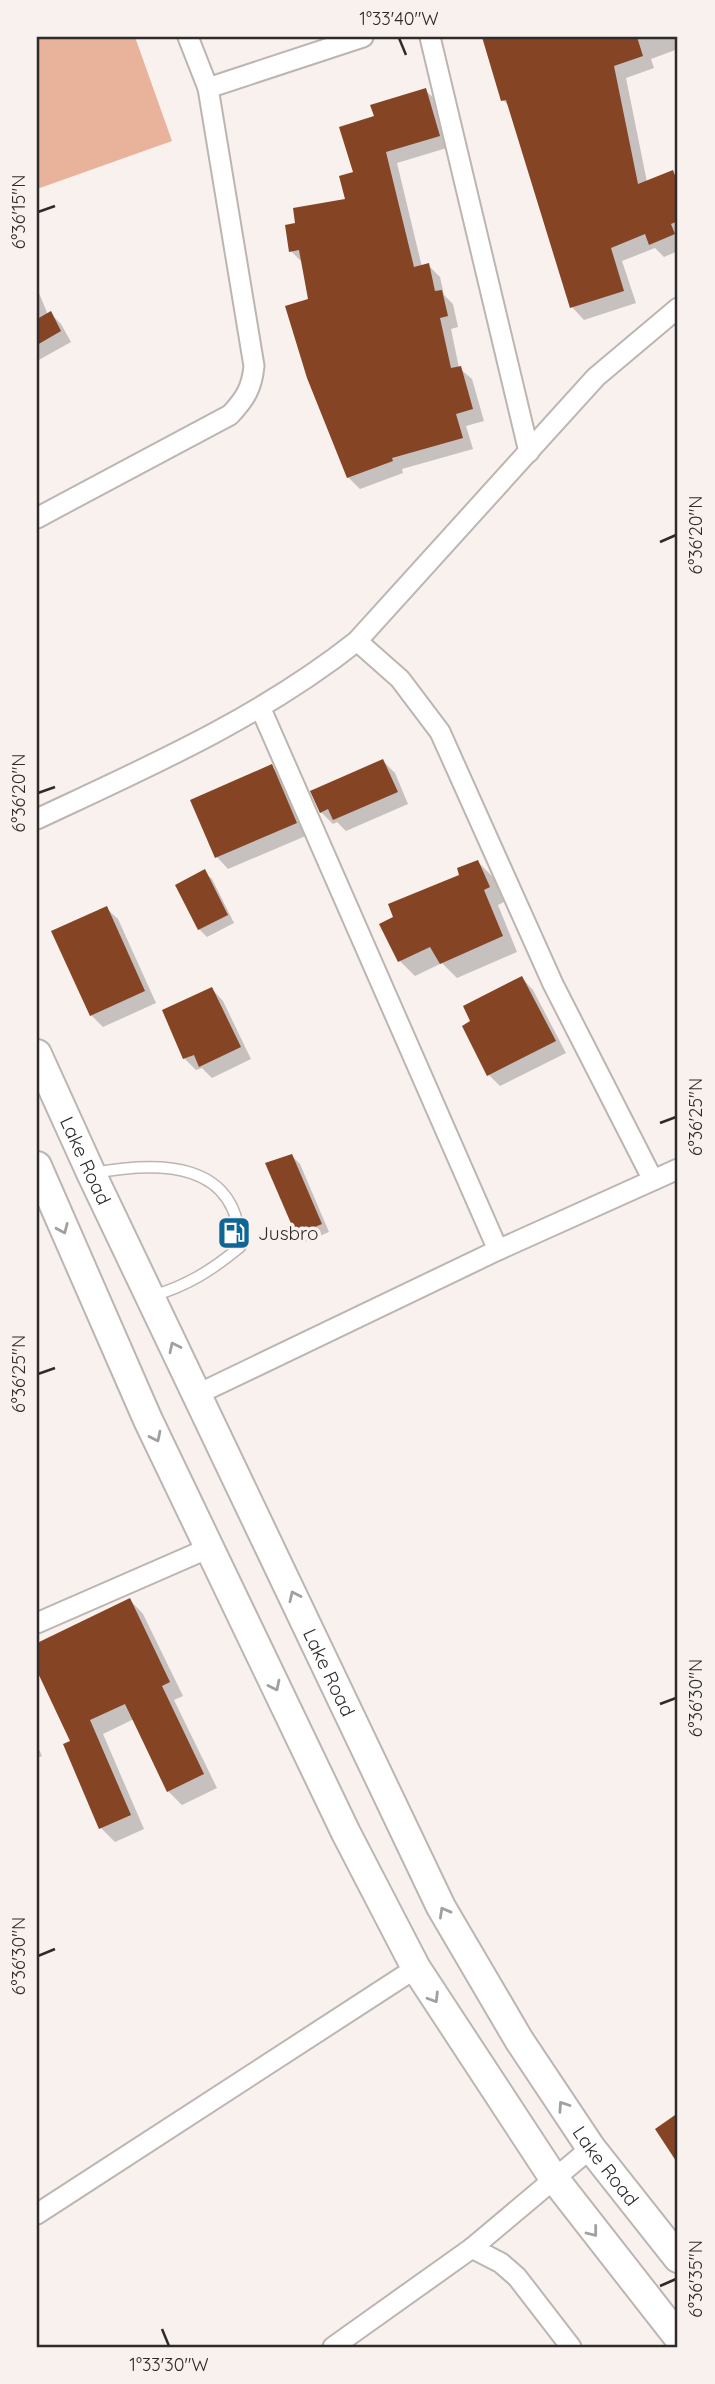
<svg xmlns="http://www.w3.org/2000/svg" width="715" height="2384" viewBox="0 0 715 2384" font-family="Quicksand,sans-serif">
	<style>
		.green { fill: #e9b29a }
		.shadow { fill: #0003 }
		.building { fill: #854424 }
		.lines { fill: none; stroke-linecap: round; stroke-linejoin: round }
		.lane-casing { stroke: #bcb5b2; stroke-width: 13 }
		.street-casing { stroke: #bcb5b2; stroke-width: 23 }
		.secondary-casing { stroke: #bcb5b2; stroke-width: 32 }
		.lane { stroke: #fff; stroke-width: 10 }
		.street { stroke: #fff; stroke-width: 19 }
		.secondary { stroke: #fff; stroke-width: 28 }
		.oneway { stroke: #a1a09f }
		.ticks { fill: none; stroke: #2e2b2a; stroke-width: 2.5 }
		.labels { text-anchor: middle; stroke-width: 7; stroke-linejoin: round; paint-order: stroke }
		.street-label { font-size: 19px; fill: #2e2b2a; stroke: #f8f1ee }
		.poi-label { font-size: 19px; fill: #2e2b2a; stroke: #f8f1ee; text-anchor: start }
		.neatline { fill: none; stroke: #2e2b2a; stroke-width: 2.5 }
		.ticks-label { font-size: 18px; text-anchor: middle; fill: #2e2b2a }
	</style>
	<rect width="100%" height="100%" fill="#f8f1ee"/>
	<polygon class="green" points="37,37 135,37 172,141 37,189"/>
	<g class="shadow">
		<polygon points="484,37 678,37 678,49 651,59 654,68 626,78 647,182 672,172 678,178 678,251 664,257 655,248 622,261 636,303 584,320 572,307 511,108 503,100"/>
		<polygon points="425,90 437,101 450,147 397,163 422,267 428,265 440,277 444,295 453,304 458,327 451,329 459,368 472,379 484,421 466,426 473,449 402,469 403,473 360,489 348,477 303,263 291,251 347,200 376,117"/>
		<polygon points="37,288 48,315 50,313 61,324 71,342 37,361"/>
		<polygon points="383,761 395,773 408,804 346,831 337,822 333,824 321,812"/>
		<polygon points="271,766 283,778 308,835 228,869 217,857 192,801"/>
		<polygon points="478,862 493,877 504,902 498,905 517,952 457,978 442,963 415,976 400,961"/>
		<polygon points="204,872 212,879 234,923 207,937 199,929"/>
		<polygon points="106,908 118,919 156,1003 103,1027 91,1015"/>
		<polygon points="522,978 533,990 566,1053 500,1086 489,1075"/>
		<polygon points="212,989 223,1001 251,1059 212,1078 202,1068 196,1070 184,1058"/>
		<polygon points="292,1156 300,1164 329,1232 305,1242 297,1234 267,1164"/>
		<polygon points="130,1600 143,1614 183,1696 174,1700 217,1788 182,1805 168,1791 134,1719 103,1734 144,1829 115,1842 101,1828 73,1742 37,1667 37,1645"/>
		<polygon points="37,1745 42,1756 37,1758"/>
	</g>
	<g class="building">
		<polygon points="482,37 637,37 643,56 614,66 638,184 673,170 678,184 678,221 671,224 675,234 649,245 645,234 611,248 624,291 570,308 506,100 501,101"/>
		<polygon points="426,88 440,136 386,152 414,267 429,263 435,291 442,290 448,316 440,318 451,368 461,366 473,409 456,414 463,438 392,458 393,461 347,478 307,378 285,306 308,299 299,250 289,252 285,225 295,223 293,208 345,199 339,176 353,172 339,127 374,116 370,105"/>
		<polygon points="51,311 61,331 37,345 37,319"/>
		<polygon points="383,759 398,792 333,820 328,809 320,813 310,791"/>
		<polygon points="272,764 297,823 215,858 190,800"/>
		<polygon points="478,860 490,887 484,890 503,936 440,964 430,947 398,962 379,924 393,917 388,904 459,875 457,868"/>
		<polygon points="205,869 228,915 198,930 175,885"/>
		<polygon points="107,906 145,991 90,1016 51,931"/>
		<polygon points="522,976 556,1041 487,1076 462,1026 470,1021 463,1006"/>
		<polygon points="212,987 241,1047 199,1067 194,1055 183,1059 162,1010"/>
		<polygon points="292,1154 322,1224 296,1235 265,1163"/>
		<polygon points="130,1598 170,1682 162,1686 204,1774 167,1792 125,1704 90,1720 131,1815 99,1829 63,1744 70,1741 37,1671 37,1643"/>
		<polygon points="678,2113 678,2164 655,2129"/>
	</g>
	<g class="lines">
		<defs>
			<path id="lane" d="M94 1173C159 1161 239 1160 240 1247 212 1270 187 1286 152 1296"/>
			<g id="street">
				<polyline points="188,37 208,88 363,37"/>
				<polyline points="430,37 529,452"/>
				<path d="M37 518 230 415C245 399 252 388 254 366L208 88"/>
				<polyline points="357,641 400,679 440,732 553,984 653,1180"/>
				<polyline points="261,709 498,1250"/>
				<path d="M37 819C148 767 260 718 357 641L596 377 678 308"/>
				<polyline points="198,1394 498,1250 678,1169"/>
				<polyline points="37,1623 209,1548"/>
				<polyline points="37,2214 416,1968"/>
				<polyline points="472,2248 501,2263 517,2277 571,2347"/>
				<polyline points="333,2347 472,2248 591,2148"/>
			</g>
			<g id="secondary">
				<path id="s1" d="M37 1054 91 1173 441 1907 519 2040 591 2148 678 2258"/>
				<polyline points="37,1166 148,1420 346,1833 416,1968 553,2177 678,2337"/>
			</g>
		</defs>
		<use href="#lane" class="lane-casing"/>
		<use href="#street" class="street-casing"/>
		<use href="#secondary" class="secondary-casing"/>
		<use href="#lane" class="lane"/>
		<use href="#street" class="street"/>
		<use href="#secondary" class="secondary"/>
	</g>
	<defs><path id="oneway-chevron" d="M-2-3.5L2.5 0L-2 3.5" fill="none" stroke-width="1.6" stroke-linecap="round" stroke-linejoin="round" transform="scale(1.75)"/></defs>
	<g class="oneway">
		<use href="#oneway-chevron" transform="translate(63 1229) rotate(66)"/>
		<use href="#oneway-chevron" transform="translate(174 1347) rotate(-116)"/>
		<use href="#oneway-chevron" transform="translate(156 1437) rotate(64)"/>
		<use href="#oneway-chevron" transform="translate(294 1596) rotate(-115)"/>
		<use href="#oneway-chevron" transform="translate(275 1686) rotate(64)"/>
		<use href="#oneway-chevron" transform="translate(444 1912) rotate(-119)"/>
		<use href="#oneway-chevron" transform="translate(434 1998) rotate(58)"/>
		<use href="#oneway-chevron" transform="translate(563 2106) rotate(-124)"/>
		<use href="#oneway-chevron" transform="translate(593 2232) rotate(52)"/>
	</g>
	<path class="ticks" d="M399 38 406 55M38 212 55 206M660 542 676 535M38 793 55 787M660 1123 676 1117M38 1374 55 1368M660 1704 676 1698M38 1956 55 1949M660 2286 676 2279M162 2329 169 2346"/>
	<defs>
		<symbol id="fuel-square" viewBox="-11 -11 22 22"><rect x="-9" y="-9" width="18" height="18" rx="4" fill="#0e6696" stroke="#f8f1ee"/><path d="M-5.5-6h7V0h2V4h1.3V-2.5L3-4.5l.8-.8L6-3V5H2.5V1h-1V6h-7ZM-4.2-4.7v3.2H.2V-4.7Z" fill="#fff"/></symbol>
	</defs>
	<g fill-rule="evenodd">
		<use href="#fuel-square" x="215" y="1214" width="38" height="38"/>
	</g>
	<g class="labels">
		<g class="street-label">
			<text dy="7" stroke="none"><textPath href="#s1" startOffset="117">Lake Road</textPath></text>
			<text dy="7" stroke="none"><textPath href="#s1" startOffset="684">Lake Road</textPath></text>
			<text dy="7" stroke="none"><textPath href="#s1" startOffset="1251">Lake Road</textPath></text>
		</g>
		<g class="poi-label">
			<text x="258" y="1240">Jusbro</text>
		</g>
	</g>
	<rect width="715" height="2384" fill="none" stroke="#f8f1ee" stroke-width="77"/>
	<rect x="38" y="38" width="638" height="2308" class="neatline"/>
	<g class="ticks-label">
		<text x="399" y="25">1°33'40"W</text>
		<text transform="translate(19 212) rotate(-90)" y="6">6°36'15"N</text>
		<text transform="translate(696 535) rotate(-90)" y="6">6°36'20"N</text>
		<text transform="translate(19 793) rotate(-90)" y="6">6°36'20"N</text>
		<text transform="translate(696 1117) rotate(-90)" y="6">6°36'25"N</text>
		<text transform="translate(19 1374) rotate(-90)" y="6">6°36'25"N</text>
		<text transform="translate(696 1698) rotate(-90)" y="6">6°36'30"N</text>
		<text transform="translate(19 1956) rotate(-90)" y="6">6°36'30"N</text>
		<text transform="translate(696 2279) rotate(-90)" y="6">6°36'35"N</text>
		<text x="169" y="2371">1°33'30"W</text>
	</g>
</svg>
